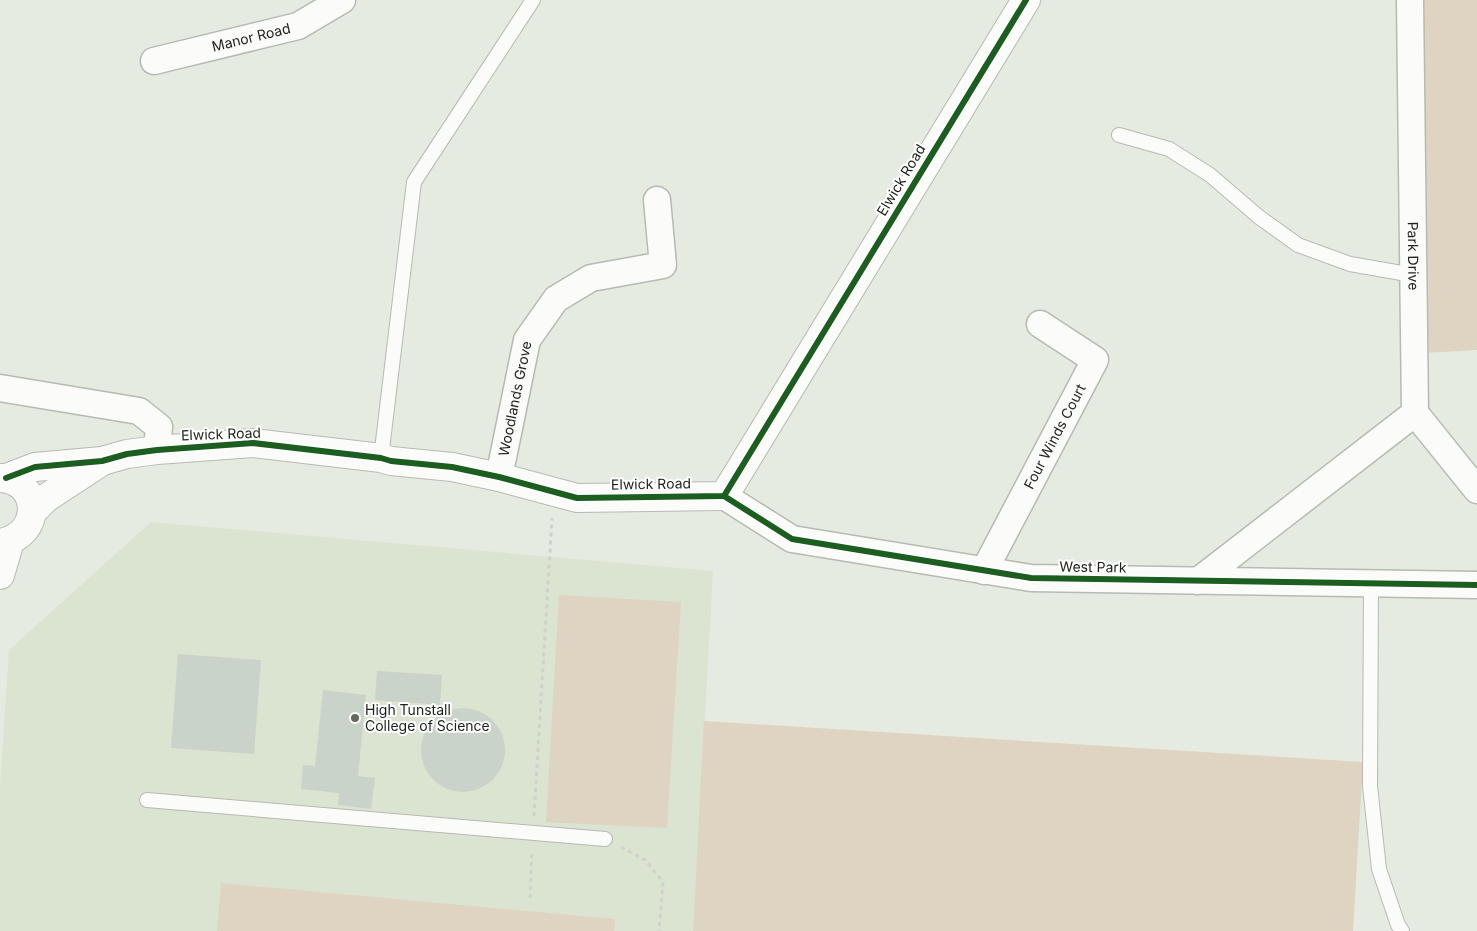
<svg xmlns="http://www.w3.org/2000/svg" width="1477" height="931" viewBox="0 0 1477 931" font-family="Inter,sans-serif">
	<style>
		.built { fill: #dbe3d1 }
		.green { fill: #dfd4c2 }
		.building { fill: #cad3ca }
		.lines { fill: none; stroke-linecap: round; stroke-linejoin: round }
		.lane-casing { stroke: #b6bab2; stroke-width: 16 }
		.street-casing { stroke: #b6bab2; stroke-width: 29 }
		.secondary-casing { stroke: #b6bab2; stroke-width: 30 }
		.path { stroke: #cfd1ce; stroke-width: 3; stroke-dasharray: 4 4; stroke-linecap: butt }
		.lane { stroke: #fbfcfa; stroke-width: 14 }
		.street { stroke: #fbfcfa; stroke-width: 26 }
		.secondary { stroke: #fbfcfa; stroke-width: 28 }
		.cycleway-casing { stroke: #fff; stroke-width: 9 }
		.cycleway { stroke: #1b5e20; stroke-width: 6 }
		.poi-dot { fill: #646860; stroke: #fff; stroke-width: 2 }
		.labels { text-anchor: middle; stroke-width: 4; stroke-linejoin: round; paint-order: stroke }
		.street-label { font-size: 14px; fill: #1e211a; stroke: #fff }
		.poi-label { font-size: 14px; fill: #1e211a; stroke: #fff; text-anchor: start }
	</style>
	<rect width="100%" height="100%" fill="#e6ebe1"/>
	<polygon class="built" points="151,522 713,571 693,931 0,931 0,786 9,650"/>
	<g class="green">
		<polygon points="1421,0 1477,0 1477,350 1425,353"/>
		<polygon points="559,595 681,602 667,828 546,822"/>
		<polygon points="704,721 1363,762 1353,931 693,931"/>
		<polygon points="221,883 615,919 614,931 217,931"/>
	</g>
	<g class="building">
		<polygon points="178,654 261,660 254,754 171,748"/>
		<polygon points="377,671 442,675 440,705 375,700"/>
		<polygon points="323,690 366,695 358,776 375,778 371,809 338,805 339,793 301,789 303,765 315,766"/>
		<circle cx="463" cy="750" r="42"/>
	</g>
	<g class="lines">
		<defs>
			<g id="lane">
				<polyline points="1119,135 1169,149 1210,175 1259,217 1298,245 1350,264 1413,275"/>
				<polyline points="381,458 414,182 533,0"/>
				<polyline points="1371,584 1370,786 1379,869 1398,925 1402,931"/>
				<polyline points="147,800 605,839"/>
			</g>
			<g id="street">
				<path id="s1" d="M1410 0 1415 413 1477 490"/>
				<path id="s2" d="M154 61 298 26 342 0"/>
				<polyline points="0,388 139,411 159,427 157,450"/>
				<path id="s3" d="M499 477 527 340 556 299 591 278 663 265 657 200"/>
				<polyline points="724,496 792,539 1031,578 1477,585"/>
				<path id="s4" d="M984 571 1095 360 1040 324"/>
				<polyline points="1198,581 1415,413"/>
			</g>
			<g id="secondary">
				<path d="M0 478C41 480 44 535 0 543"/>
				<polyline points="6,478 35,467 102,461 127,454 157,450 253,443 381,458 391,461 452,467 499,477 577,498 724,496 1026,0"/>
				<polyline points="32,512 46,498 101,462"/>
				<polyline points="0,575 10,541"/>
			</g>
		</defs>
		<use href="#lane" class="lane-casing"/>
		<use href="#street" class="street-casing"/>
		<use href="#secondary" class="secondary-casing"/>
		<g class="path">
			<polyline points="534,816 552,518"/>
			<polyline points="621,847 645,860 663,882 659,931"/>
			<polyline points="530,898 532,852"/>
		</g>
		<use href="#lane" class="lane"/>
		<use href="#street" class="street"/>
		<use href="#secondary" class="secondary"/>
		<defs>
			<g id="cycleway">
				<polyline points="6,478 35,467 102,461 127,454 157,450 253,443 381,458 391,461 452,467 499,477 577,498 724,496 1026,0"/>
				<polyline points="724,496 792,539 1031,578 1477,585"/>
			</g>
		</defs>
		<use href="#cycleway" class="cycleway-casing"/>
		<use href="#cycleway" class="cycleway"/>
	</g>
	<circle class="poi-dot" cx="355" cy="718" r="5"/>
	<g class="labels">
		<g class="street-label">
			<text dy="5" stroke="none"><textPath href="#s2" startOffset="100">Manor Road</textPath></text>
			<text transform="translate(901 180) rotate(-59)" y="5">Elwick Road</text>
			<text dy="5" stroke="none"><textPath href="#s1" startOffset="256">Park Drive</textPath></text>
			<text dy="5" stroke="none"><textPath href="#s3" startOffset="80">Woodlands Grove</textPath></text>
			<text transform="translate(221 434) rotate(-2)" y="5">Elwick Road</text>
			<text dy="5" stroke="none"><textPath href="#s4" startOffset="152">Four Winds Court</textPath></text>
			<text transform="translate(651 484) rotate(-1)" y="5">Elwick Road</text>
			<text transform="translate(1093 567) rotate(1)" y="5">West Park</text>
		</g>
		<g class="poi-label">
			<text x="365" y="715">High Tunstall<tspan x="365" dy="16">College of Science</tspan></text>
		</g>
	</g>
</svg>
